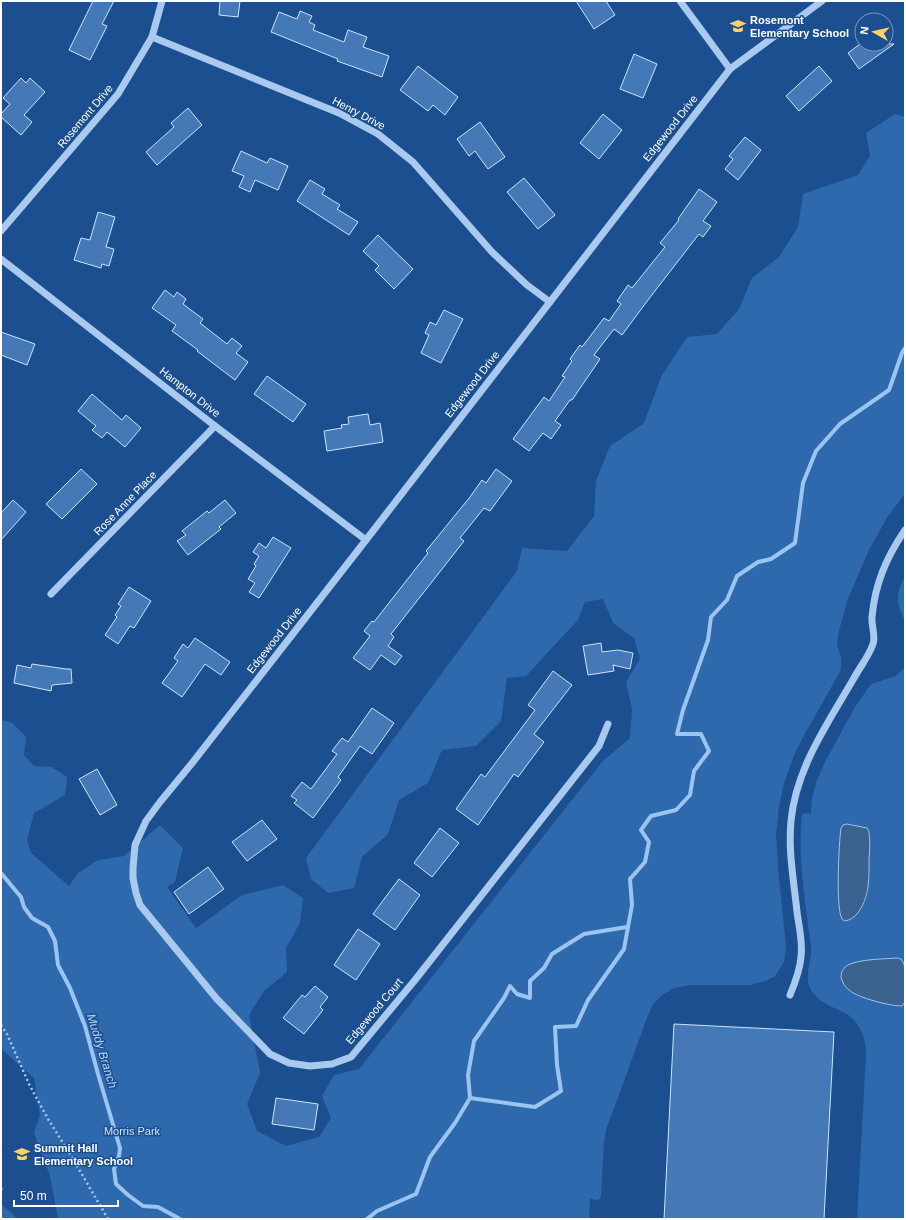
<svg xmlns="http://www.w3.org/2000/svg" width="906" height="1220" viewBox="0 0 906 1220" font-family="Arial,sans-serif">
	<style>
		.green { fill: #2e69ad; fill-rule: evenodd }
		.water { fill: #3c6290; stroke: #9cc4f0 }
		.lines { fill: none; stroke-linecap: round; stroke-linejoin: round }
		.stream { stroke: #9cc4f0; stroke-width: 4 }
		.building { fill: #4478b7; stroke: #cfe3fa }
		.path { stroke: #a9c9ee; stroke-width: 2.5; stroke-dasharray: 2 3; stroke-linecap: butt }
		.minor { stroke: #a9c9ee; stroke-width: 7 }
		.labels { text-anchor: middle; stroke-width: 3; stroke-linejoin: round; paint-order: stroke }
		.poi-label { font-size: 11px; font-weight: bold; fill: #fff; stroke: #1b4f8f; text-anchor: start }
		.street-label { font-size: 11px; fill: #fff; stroke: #1b4f8f }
		.park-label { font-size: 11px; fill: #cfe3fa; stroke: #1b4f8f }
		.water-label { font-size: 12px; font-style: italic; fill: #b5d3f5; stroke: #1b4f8f }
	</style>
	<rect width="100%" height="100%" fill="#1b4f8f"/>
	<g class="green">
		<polygon points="895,114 905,117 905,494 888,516 869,550 848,599 839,631 837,644 841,657 841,670 802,739 794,755 783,787 779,807 776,834 778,868 786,946 784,962 775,976 766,981 750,985 692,985 674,988 662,995 653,1004 647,1018 606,1130 604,1143 601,1197 598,1200 590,1199 589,1219 58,1219 50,1176 34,1133 40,1115 34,1078 1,1049 1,720 11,722 26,737 24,755 34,766 52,767 67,777 65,795 34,813 27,840 31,853 69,886 78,873 98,860 124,856 160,825 183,848 175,882 167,887 196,928 242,895 283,885 303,898 300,923 286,948 287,972 264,991 249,1015 260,1073 247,1104 257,1131 286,1146 319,1137 331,1118 322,1096 334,1075 359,1069 602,762 630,738 632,709 626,682 640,659 634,638 613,623 603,599 585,602 578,620 526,676 507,678 501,721 476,746 442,750 428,783 399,800 388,834 362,857 354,888 328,893 311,879 306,858 517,571 522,548 567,551 594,516 596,481 610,446 644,423 662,375 687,337 717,334 739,309 752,278 779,257 798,227 803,194 858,175 870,156 866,133"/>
		<path d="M905 577V621C896 603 895 594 905 577Z"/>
		<path d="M905 667V970L904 964 898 958 857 962 858 995 876 1001 897 1006 905 1002V1219H857L866 1055C866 1038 860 1021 845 1013 836 1008 828 1006 820 1000 816 996 812 993 810 988 804 976 812 961 811 948 806 904 797 859 802 814L811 813 812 798 817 780 825 762 855 707 871 684 896 676ZM847 824 868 891 866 900 861 908 838 902 839 857 841 828 843 825Z"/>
		<polygon points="1,1204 13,1214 16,1219 1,1219"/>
	</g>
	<g class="water">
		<path d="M847 824 867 828 869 832C870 841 870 850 869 859 869 880 870 901 854 917 851 919 846 922 843 920 835 915 839 840 841 828L843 825Z"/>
		<path d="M897 958 901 959 904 964 905 970V1002L902 1006C890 1006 858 998 849 990 845 987 842 982 841 977 841 972 844 967 848 965 860 959 884 959 897 958Z"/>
	</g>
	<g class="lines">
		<g class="stream">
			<polyline points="1,873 21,897 24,907 32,918 48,927 55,941 58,965 70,988 85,1026 98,1074 120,1148 119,1156 114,1169 116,1184 128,1195 143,1206 158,1207 180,1219"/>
			<polyline points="470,1098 468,1075 474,1041 504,998 510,986 517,994 530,998 530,981 544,968 552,954 584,934 627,927"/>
			<polyline points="367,1219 377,1211 416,1194 430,1157 455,1123 470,1098 535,1107 561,1091 557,1065 555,1027 576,1026 588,1000 624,949 632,905 630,879 645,862 649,842 641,830 651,816 676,810 690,795 694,771 709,751 701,734 677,734 683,710 708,640 711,617 727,600 737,576 758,562 771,559 795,543 803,483 816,451 840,424 889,390 902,353 905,348"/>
		</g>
	</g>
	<g class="building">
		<polygon points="93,1 114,1 102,24 107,26 90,60 69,50"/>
		<polygon points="220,1 240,1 238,17 219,15"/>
		<polygon points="576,1 606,1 615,15 594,29"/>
		<polygon points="300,11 312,16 309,22 315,25 313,30 344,42 348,30 367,37 363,47 389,56 382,77 337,61 338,59 271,32 279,12 297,19"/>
		<polygon points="860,44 894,44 859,69 848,53"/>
		<polygon points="634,54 657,64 643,98 620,89"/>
		<polygon points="418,66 458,97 445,115 433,105 428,111 400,90"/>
		<polygon points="819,66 832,81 799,111 786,96"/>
		<polygon points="21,78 26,83 30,78 45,92 24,115 32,122 21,135 1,117 1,114 10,104 3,98"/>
		<polygon points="188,108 202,125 157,165 146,152 174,127 171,123"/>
		<polygon points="603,114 622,130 599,159 580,143"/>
		<polygon points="480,122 505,157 488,169 475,151 469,156 457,139"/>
		<polygon points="745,137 761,150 738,180 725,169 733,159 729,156"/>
		<polygon points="241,151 267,163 270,158 288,166 278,190 255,180 250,192 239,187 244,176 232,171"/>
		<polygon points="524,178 555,215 538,229 507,192"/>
		<polygon points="310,180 325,189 322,194 340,205 337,209 358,222 349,235 297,201"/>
		<polygon points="699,189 717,202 703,221 711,226 703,237 699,234 648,300 622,335 614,329 594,355 600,359 572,400 570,400 555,421 561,425 551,439 543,433 529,451 513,439 544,397 549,401 565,377 562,376 572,361 570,359 580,345 582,347 604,318 609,321 621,304 617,301 628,285 632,288 665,247 660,243 679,220 678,219"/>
		<polygon points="98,212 115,217 106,247 114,249 109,266 102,264 101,268 74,260 81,238 90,240"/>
		<polygon points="378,235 413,269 394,289 375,270 379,266 363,251"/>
		<polygon points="165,290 174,297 177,292 186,299 183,304 203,319 200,323 227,344 232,338 242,346 236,353 248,362 235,380 197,351 198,350 172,331 176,325 152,308"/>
		<polygon points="444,310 463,319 441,363 421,353 429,335 425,333 430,322 436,325"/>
		<polygon points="1,332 35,344 27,365 1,355"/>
		<polygon points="267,376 306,404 293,422 254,394"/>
		<polygon points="92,394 122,420 126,415 141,428 125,447 107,432 102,438 92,430 96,426 78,411"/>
		<polygon points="368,414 370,425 380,423 383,442 327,451 324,431 342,428 341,425 349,424 348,417"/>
		<polygon points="81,469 97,484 62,519 46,504"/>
		<polygon points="496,469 512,481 490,511 484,508 460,538 464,541 391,634 394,637 388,646 402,656 395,665 381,655 370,670 353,658 370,636 364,631 372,621 374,622 428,553 426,551 470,497 482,480 486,483"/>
		<polygon points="13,500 26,512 1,540 1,513"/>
		<polygon points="225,500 236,513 219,527 221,529 188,555 177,541 186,535 182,531 207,511 209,513"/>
		<polygon points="273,537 291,548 259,598 249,592 255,583 248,579 256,566 254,564 259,556 253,552 259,543 266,548"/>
		<polygon points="129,587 151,601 134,628 130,626 118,644 105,635 117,617 115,615 121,606 118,604"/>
		<polygon points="195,638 230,662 221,675 205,664 182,697 162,683 178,661 174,658 183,644 188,648"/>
		<polygon points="601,643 602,652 618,650 633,653 630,669 613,665 614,671 588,675 583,646"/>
		<polygon points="32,664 66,669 71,669 72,683 52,685 51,691 14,683 17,665 31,668"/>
		<polygon points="553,671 572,685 534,734 544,742 518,777 514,774 478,825 456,809 481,774 485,777 535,710 528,705"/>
		<polygon points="372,708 394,723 372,754 360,746 338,777 341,780 313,818 294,803 297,800 291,796 302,782 311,789 337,754 332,751 342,738 348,742"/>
		<polygon points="97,769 117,805 100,815 79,779"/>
		<polygon points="262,820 277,839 247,861 232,842"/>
		<polygon points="440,828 459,843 432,877 414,863"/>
		<polygon points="208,867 224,889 189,914 174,892"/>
		<polygon points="399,879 420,895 395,930 373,914"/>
		<polygon points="358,929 380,944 356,980 334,965"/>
		<polygon points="315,986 328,997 320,1007 323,1010 304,1034 283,1018 302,995 305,997"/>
		<polygon points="674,1024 834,1032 824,1219 664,1219"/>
		<polygon points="276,1098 318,1104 314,1130 272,1124"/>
	</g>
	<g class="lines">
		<g class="path">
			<polyline points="1,1025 7,1034 29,1084 48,1119 73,1159 108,1219"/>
			<polyline points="1,1188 2,1190 1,1191"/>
		</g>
		<g class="minor">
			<polyline points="680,1 730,69"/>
			<polyline points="152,37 339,113 378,134 413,162 492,252 527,285 550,302"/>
			<polyline points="1,231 118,94 152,37 162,1"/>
			<polyline points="1,259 215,426 366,540"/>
			<polyline points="51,594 215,426"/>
			<polyline points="608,724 599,746 415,980 351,1057 332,1064 310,1066 289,1063 270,1054 216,998 140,905 136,893 133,878 133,868 135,845 146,821 160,802 193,762 366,540 730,69 822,1"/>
			<path d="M790 995C795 983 800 970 801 957 803 942 799 927 797 912 794 882 788 851 791 821 796 768 828 723 854 678 860 667 869 656 873 644 876 636 871 625 872 617 875 584 886 558 905 530"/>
		</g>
	</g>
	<defs>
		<symbol id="school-bare" viewBox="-9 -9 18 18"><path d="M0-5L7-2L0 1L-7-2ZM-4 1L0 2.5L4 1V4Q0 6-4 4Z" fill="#ffd166" stroke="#1b4f8f" stroke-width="2.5" paint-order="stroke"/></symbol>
	</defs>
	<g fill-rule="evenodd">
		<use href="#school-bare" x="727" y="15" width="22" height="22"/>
		<use href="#school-bare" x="11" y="1143" width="22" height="22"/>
	</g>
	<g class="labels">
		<g class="poi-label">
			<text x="750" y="24">Rosemont<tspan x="750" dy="13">Elementary School</tspan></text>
			<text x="34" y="1152">Summit Hall<tspan x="34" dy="13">Elementary School</tspan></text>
		</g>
		<g class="street-label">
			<text transform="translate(359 113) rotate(28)" y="4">Henry Drive</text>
			<text transform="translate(85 116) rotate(-50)" y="4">Rosemont Drive</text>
			<text transform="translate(670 128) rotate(-52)" y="4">Edgewood Drive</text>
			<text transform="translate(472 384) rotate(-52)" y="4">Edgewood Drive</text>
			<text transform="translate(190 392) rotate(38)" y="4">Hampton Drive</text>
			<text transform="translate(125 503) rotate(-46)" y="4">Rose Anne Place</text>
			<text transform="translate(274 640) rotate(-52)" y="4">Edgewood Drive</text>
			<text transform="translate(374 1011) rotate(-50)" y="4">Edgewood Court</text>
		</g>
		<g class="park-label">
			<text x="132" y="1135">Morris Park</text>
		</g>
		<g class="water-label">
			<text transform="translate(102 1051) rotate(73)" y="4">Muddy Branch</text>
		</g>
	</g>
	<rect width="906" height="1220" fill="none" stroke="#ffffff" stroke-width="4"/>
	<g transform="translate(874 32) rotate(278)"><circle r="19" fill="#1b4f8f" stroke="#7695bc"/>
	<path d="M0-3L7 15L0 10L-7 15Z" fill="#ffd166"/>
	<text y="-6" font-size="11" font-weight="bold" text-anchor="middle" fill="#ffffff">N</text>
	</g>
	<path d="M14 1200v6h104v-6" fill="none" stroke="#ffffff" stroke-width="2"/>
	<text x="20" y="1200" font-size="12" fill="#ffffff" stroke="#1b4f8f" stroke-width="3" paint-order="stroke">50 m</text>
</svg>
